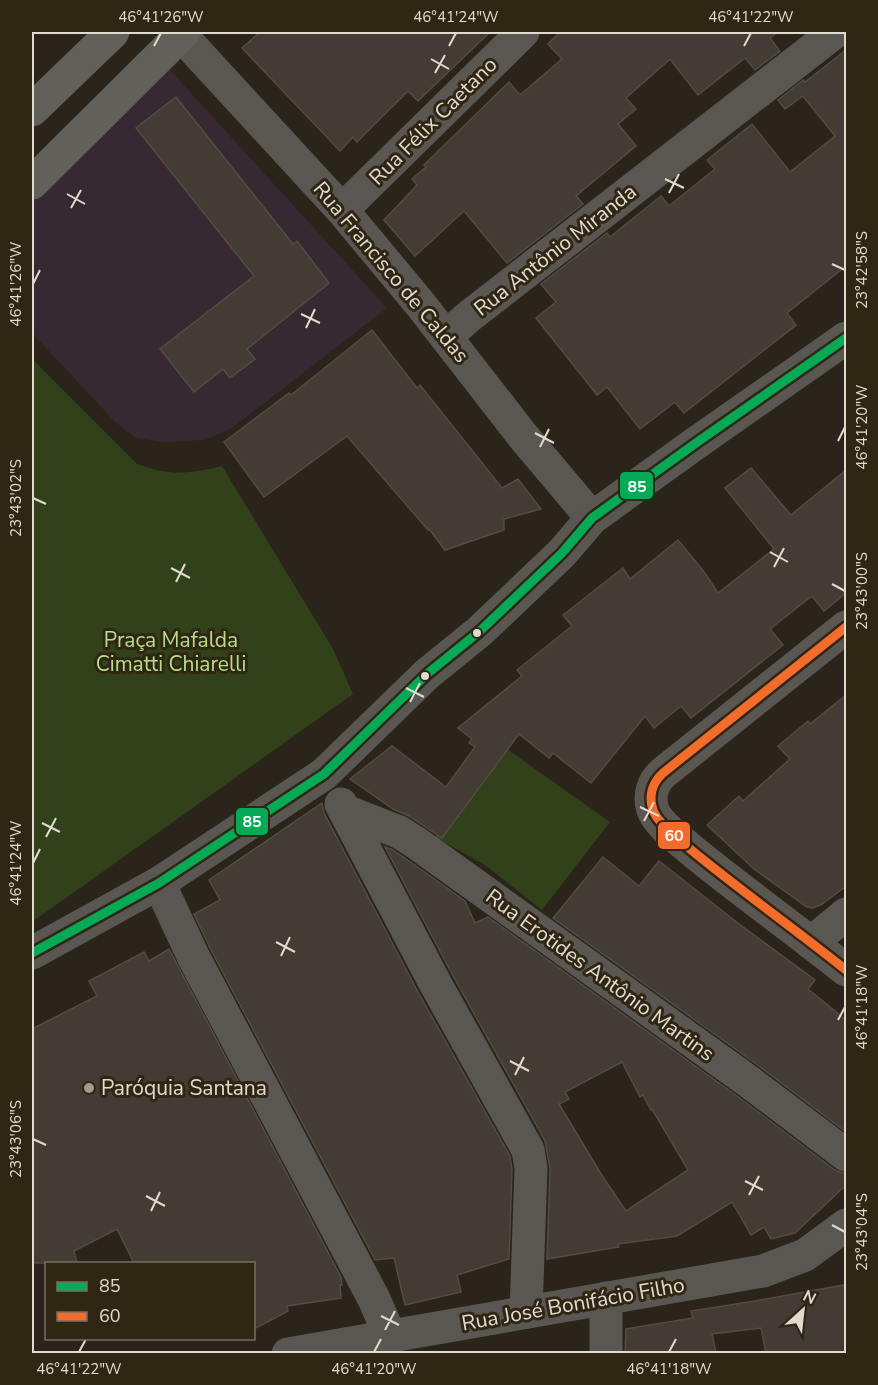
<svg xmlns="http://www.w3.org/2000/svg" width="878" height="1385" viewBox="0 0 878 1385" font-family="'Nunito Sans',sans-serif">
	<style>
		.education { fill: #372931 }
		.green { fill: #31421b }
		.building { fill: #423c34; stroke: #524c44; stroke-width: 1.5; fill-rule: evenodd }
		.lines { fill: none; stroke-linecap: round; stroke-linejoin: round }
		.minor { stroke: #5a5753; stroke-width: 33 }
		.major { stroke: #62605a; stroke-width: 33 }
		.bus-1-casing { stroke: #302614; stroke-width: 14 }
		.bus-2-casing { stroke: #302614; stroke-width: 14 }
		.bus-1 { stroke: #06aa56; stroke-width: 9 }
		.bus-2 { stroke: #f36c2b; stroke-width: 9 }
		.ticks { fill: none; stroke: #e1dacf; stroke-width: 2 }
		.bus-dot { fill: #e1dacf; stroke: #302614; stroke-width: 2 }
		.poi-dot { fill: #a19a90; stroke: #302614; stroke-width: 2 }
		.labels { text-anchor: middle; stroke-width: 6; stroke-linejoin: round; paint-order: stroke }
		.street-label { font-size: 21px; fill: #e1dacf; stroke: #302614 }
		.park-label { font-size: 21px; fill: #b4df88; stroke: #302614 }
		.poi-label { font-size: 21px; fill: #e1dacf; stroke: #302614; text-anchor: start }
		.line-badge { stroke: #302614; stroke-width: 2 }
		.badge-label { font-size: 16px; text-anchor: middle; font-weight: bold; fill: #fff }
		.neatline { fill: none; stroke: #e1dacf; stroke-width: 2 }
		.ticks-label { font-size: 15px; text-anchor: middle; fill: #e1dacf }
	</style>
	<rect width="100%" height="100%" fill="#2a241a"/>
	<polygon class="education" points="170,70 387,308 231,429 204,440 166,442 136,438 115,422 32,333 32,202"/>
	<g class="green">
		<path d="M32 359 137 464C169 476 189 474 222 466L333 649 353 694 32 922Z"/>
		<polygon points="504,747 610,822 542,910 485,865 435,837"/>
	</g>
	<g class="building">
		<polygon points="260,32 490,32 418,101 408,91 357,142 353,137 340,151 242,48"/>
		<polygon points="560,32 778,32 770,38 780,51 755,70 745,58 698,95 670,59 626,98 636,109 618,124 636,146 576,196 583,204 507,263 464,211 415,256 384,220 417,185 412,179 426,167 424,165 509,82 520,95 562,59 548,44"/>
		<polygon points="846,50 846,266 787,313 796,325 684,413 675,402 640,429 607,387 597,395 536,318 556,302 541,284 607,233 610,237 661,196 669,206 715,169 707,160 752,124 790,172 835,136 803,96 785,109 778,100 803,80 805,82"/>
		<polygon points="176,97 293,244 297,241 329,283 247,349 255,359 230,378 223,369 194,392 160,349 254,276 136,128"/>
		<polygon points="372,330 417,388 420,385 502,488 518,479 541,509 504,519 504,530 445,550 429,529 428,530 347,436 264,497 224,442 289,393 291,395"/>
		<polygon points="751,468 791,515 846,470 846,593 824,611 812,596 770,629 783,645 691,718 681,706 654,728 645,716 591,783 553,753 549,758 519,734 442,838 409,816 393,809 350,779 392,746 446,787 475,747 469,743 472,739 458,728 522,676 517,670 572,626 563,615 623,568 630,579 678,540 705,573 718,593 774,549 725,488"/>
		<polygon points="846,695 846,886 822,904 813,908 807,907 754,869 707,825 739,796 743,801 790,759 778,746 808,721 810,724"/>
		<polygon points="322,803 324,813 418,992 510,1156 512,1169 509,1259 457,1275 461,1292 405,1305 394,1258 375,1260 211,950 194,914 220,900 209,880"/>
		<path d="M385 847 391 849 405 858 465 901 475 923 488 917 737 1096 835 1170 843 1173H846V1185L795 1233 771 1239 764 1227 751 1235 732 1202 677 1236 618 1244 619 1247 547 1259 550 1168 545 1141 452 974ZM622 1062 640 1097 643 1095 651 1110 652 1109 688 1170 626 1211 601 1174 559 1104 569 1099 565 1092Z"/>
		<polygon points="603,857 639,886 659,861 739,924 815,980 808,989 846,1020 846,1132 759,1066 553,918"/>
		<polygon points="169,949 341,1277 342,1285 340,1285 341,1298 287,1306 288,1311 254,1329 254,1263 134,1263 117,1229 74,1251 77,1263 32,1263 32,1029 97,996 89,981 144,952 149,961"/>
		<polygon points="844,1285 846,1299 846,1353 766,1353 761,1328 712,1334 716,1353 625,1353 626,1329 693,1318 691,1311 755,1301"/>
	</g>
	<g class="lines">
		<g class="minor">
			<polyline points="181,35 342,210 421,305 522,435 592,518"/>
			<polyline points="342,210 523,32"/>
			<polyline points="446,337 467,318 835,32"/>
			<path d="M846 627 663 773C653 782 648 795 653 810 657 823 680 840 690 849 741 891 795 929 846 970"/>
			<polyline points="341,804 435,983 528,1150 531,1168 526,1312"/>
			<polyline points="345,811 399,832 415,842 748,1081 846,1155"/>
			<polyline points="159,883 194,958 374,1299 390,1336"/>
			<polyline points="811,943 846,914"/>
			<polyline points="32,953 159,883 324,774 427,674 480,631 562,553 592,518 696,443 846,338"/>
			<polyline points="288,1354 763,1271 805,1255 846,1225"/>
			<polyline points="606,1354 606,1298"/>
		</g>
		<g class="major">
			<polyline points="32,110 113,32"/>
			<polyline points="32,183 184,32"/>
		</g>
		<defs>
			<polyline id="bus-1" points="32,953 159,883 324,774 427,674 480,631 562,553 592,518 696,443 846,338"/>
			<path id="bus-2" d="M846 627 663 773C653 782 648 795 653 810 657 823 680 840 690 849 741 891 795 929 846 970"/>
		</defs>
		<use href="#bus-1" class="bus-1-casing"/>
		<use href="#bus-2" class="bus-2-casing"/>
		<use href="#bus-1" class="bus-1"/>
		<use href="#bus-2" class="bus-2"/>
	</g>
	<path class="ticks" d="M154 46 161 33M449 46 456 33M744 46 751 33M431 59 449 69M435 73 445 55M665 179 684 188M669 193 679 174M67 194 85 204M71 208 81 190M832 264 845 270M33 284 40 270M301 314 320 323M306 328 315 309M535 433 554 443M838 441 845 427M540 447 549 429M33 498 46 504M770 552 788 562M774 567 784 548M171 568 190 578M176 582 185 564M832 584 845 591M406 688 424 697M410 702 420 683M640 807 659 816M644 821 654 802M42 823 60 832M46 837 56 818M33 863 40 849M276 942 295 952M281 956 290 937M838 1020 845 1007M510 1061 529 1071M515 1075 524 1057M33 1139 46 1145M745 1181 763 1190M749 1195 759 1176M146 1196 165 1206M151 1211 160 1192M832 1225 845 1232M381 1316 399 1325M385 1330 395 1311M79 1352 86 1339M374 1352 381 1339M669 1352 676 1339"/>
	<g class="bus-dot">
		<circle cx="477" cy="633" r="5"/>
		<circle cx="425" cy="676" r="5"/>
	</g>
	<circle class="poi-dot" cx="89" cy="1088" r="6"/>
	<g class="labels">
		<g class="street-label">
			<text transform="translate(433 121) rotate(-45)" y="7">Rua Félix Caetano</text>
			<text transform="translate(555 250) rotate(-38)" y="7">Rua Antônio Miranda</text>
			<text transform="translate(391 272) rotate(50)" y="7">Rua Francisco de Caldas</text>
			<text transform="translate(600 975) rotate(36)" y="7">Rua Erotides Antônio Martins</text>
			<text transform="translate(573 1304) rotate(-10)" y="7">Rua José Bonifácio Filho</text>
		</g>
		<g class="park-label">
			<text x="171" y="647">Praça Mafalda<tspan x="171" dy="24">Cimatti Chiarelli</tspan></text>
		</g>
		<g class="poi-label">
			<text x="101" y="1095">Paróquia Santana</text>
		</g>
	</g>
	<g class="line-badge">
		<rect x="619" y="471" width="35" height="29" rx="6" fill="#06aa56"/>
		<rect x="235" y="807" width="34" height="29" rx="6" fill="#06aa56"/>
		<rect x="657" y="821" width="34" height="29" rx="6" fill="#f36c2b"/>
	</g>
	<g class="badge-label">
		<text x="637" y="492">85</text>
		<text x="252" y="827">85</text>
		<text x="674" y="841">60</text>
	</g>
	<rect width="878" height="1385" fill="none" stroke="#302614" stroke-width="66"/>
	<rect x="45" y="1262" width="210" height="78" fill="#302614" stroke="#776e5f" stroke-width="1.5"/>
	<rect x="57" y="1282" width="30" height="9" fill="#06aa56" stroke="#776e5f" stroke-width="1.5"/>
	<text x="99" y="1292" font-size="18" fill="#e1dacf">85</text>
	<rect x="57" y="1312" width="30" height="9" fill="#f36c2b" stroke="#776e5f" stroke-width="1.5"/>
	<text x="99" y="1322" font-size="18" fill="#e1dacf">60</text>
	<g transform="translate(803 1310) rotate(27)" stroke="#302614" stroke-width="4.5" paint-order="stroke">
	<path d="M0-4.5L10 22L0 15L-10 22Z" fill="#e1dacf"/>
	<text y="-9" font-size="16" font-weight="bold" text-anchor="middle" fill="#e1dacf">N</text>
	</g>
	<rect x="33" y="33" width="812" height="1319" class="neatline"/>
	<g class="ticks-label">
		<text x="161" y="22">46°41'26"W</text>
		<text x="456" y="22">46°41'24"W</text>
		<text x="751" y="22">46°41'22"W</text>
		<text transform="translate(862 270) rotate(-90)" y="5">23°42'58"S</text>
		<text transform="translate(16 284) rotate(-90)" y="5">46°41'26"W</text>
		<text transform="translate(862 427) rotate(-90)" y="5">46°41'20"W</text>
		<text transform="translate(16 498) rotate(-90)" y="5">23°43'02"S</text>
		<text transform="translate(862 591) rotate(-90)" y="5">23°43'00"S</text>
		<text transform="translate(16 863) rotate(-90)" y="5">46°41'24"W</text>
		<text transform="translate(862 1007) rotate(-90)" y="5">46°41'18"W</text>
		<text transform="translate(16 1139) rotate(-90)" y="5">23°43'06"S</text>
		<text transform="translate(862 1232) rotate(-90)" y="5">23°43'04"S</text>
		<text x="79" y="1374">46°41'22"W</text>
		<text x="374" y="1374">46°41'20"W</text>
		<text x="669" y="1374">46°41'18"W</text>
	</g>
</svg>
